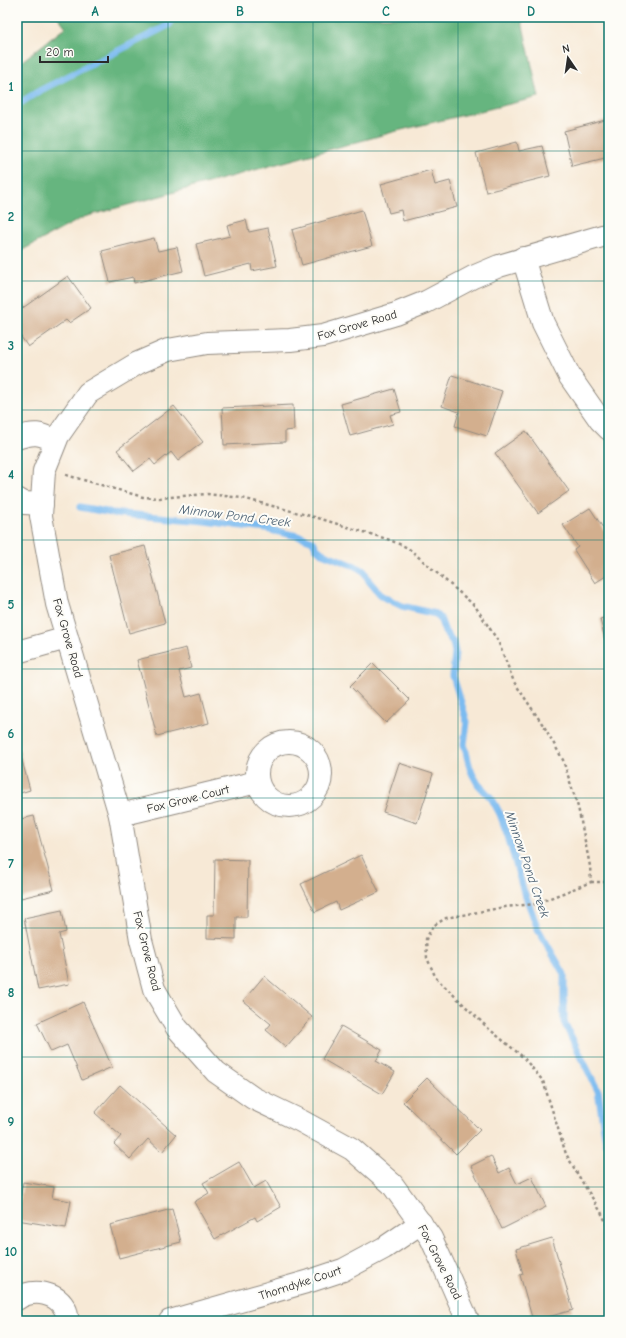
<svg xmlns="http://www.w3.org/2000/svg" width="626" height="1338" viewBox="0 0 626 1338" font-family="'Comic Neue',sans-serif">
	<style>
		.forest { fill: #66b57f; stroke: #487055 }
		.water { fill: #7cbbf0; stroke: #54738e }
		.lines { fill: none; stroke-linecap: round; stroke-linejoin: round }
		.stream { stroke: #7cbbf0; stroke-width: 7 }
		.building { fill: #d3af8e }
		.minor-casing { stroke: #918a80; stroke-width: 24 }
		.path { stroke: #918a80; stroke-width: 2.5; stroke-dasharray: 3 3; stroke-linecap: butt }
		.minor { stroke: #fff; stroke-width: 22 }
		.grid { fill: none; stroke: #0f766e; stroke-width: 1; stroke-opacity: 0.55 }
		.labels { text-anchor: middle; stroke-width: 4; stroke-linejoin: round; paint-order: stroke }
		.street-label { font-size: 12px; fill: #2b2b2b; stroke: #fdfcf7 }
		.water-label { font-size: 13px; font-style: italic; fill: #475d70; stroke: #fdfcf7 }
		.neatline { fill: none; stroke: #0f766e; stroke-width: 1.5 }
		.grid-label { font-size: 13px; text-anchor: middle; font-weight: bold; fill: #0f766e }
	</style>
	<rect width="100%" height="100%" fill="#fdfcf7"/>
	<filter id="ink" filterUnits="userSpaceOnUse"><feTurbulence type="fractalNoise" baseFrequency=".025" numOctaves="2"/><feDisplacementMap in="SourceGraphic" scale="8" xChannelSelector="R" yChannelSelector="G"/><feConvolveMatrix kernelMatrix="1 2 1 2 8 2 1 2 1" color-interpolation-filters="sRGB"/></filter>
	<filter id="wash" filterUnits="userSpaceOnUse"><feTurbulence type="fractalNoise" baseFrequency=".012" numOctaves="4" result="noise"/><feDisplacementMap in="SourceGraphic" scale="16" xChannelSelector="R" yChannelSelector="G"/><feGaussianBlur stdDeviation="0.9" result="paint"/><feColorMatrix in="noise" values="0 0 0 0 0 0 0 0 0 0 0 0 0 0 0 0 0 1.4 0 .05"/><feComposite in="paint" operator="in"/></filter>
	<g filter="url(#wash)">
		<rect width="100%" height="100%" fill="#f7e9d6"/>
		<polygon class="forest" points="58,17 521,17 539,97 397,131 84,217 17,253 17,65 66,27"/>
		<polygon class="water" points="223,17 277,17 271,22 265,24 231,20"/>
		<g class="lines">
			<g class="stream">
				<polyline points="17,105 39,91 169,25 174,17"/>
				<polyline points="80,507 112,513 205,521 266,529 302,537 313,541 316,548 322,553 355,566 364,571 369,581 380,594 384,597 402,606 436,614 440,618 445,632 453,642 455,652 453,676 467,722 464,744 470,768 473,775 478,784 492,799 500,814 508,836 523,889 538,929 564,974 564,1022 598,1091 606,1142 609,1147"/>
			</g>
		</g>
		<g id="blocks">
			<g class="building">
				<polygon points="609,119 609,157 572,166 564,131"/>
				<polygon points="517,142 519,151 542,146 550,176 486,192 476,153"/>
				<polygon points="431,170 435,185 450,181 457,207 403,221 401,210 389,213 381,184"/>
				<polygon points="362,210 372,246 302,265 292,230"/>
				<polygon points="246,220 249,232 268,228 277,266 252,271 251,264 204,276 196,244 230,236 227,225"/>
				<polygon points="154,238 158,251 177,247 183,271 134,283 133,277 110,282 102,251"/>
				<polygon points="68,276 91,308 69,323 66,320 28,347 17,331 17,312"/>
				<polygon points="452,375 502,391 487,436 455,426 459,412 442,406"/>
				<polygon points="394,389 401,412 390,415 393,424 350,436 341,404"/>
				<polygon points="293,405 294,430 285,431 285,442 224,445 222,408"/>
				<polygon points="174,406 203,442 178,461 171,452 155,465 150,459 134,471 117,450"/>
				<polygon points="526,431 569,491 538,513 495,453"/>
				<polygon points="590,508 609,537 609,574 595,583 574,550 578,547 563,525"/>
				<polygon points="145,546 165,623 129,633 109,555"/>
				<polygon points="609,616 609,639 605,640 600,619"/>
				<polygon points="186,648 191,668 179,671 186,697 201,693 209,723 157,736 137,660"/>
				<polygon points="373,663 410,700 386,723 350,686"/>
				<polygon points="17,742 30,790 17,794"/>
				<polygon points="399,763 433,774 417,823 383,812"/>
				<polygon points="34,816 54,890 21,898 17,882 17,820"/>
				<polygon points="361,855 379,892 339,910 336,902 315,912 301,884"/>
				<polygon points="215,859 248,860 247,917 236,917 236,939 207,938 207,915 214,915"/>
				<polygon points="62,910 66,932 59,934 69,984 38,990 24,918"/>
				<polygon points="264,976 312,1017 286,1047 266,1030 271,1024 243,1001"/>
				<polygon points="83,1002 112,1067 82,1080 67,1045 51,1052 37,1023"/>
				<polygon points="341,1026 382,1050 376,1061 395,1072 382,1094 322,1059"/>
				<polygon points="427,1078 480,1130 456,1154 403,1102"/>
				<polygon points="120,1085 176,1135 162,1152 148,1139 130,1159 114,1144 121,1136 95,1113"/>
				<polygon points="491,1156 499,1173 509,1168 517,1184 532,1177 546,1207 502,1229 471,1166"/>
				<polygon points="239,1162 254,1188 266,1181 281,1207 257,1221 255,1217 215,1239 194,1202 209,1193 203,1183"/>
				<polygon points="23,1182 54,1187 52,1198 71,1201 66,1228 17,1220"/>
				<polygon points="172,1209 181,1242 119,1258 110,1225"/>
				<polygon points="552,1238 573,1310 533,1321 520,1275 523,1274 516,1249"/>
			</g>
		</g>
	</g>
	<g filter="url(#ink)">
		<use href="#blocks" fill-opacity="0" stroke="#918a80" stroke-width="1"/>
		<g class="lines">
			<defs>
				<g id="minor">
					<polyline points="523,258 543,323 570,377 600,420 609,429"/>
					<path d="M17 438C34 432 40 433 55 441"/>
					<polyline points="17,499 24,503 42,504"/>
					<polyline points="17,652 67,638"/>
					<circle cx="289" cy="774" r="32"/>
					<polyline points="120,815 257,782"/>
					<path d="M17 1299C33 1288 58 1292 66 1311 67 1314 67 1318 68 1321"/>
					<polyline points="170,1321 310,1281 343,1270 384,1248 421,1223"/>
					<polyline points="468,1321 442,1262 431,1238 392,1184 352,1149 301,1121 253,1098 216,1072 177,1028 154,989 141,940 120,815 57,604 41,516 44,471 58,436 88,393 138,363 168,350 207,343 290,340 323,336 396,314 426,302 473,277 499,266 609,234"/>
				</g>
			</defs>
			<use href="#minor" class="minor-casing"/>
			<g class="path">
				<polyline points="66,475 143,497 159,498 207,494 242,498 318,518 390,540 408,548 475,606 498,641 514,682 545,728 563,760 578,807 587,851 590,866 591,882 535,904 505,907 446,918 433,926 426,939 427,958 436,978 489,1029 523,1057 543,1081 566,1154 581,1180 601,1212 609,1228"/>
				<polyline points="591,882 609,882"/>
			</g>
			<use href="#minor" class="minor"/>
		</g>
	</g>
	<path class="grid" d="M168 17V1321M313 17V1321M458 17V1321M17 151H609M17 281H609M17 410H609M17 540H609M17 669H609M17 798H609M17 928H609M17 1057H609M17 1187H609"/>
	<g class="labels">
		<g class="street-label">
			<text transform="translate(357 325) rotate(-16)" y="4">Fox Grove Road</text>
			<text transform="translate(68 638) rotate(74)" y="4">Fox Grove Road</text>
			<text transform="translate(188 799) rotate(-14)" y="4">Fox Grove Court</text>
			<text transform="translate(147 951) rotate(76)" y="4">Fox Grove Road</text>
			<text transform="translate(440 1262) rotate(63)" y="4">Fox Grove Road</text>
			<text transform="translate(300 1283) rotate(-18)" y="4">Thorndyke Court</text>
		</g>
		<g class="water-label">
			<text transform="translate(235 515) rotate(7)" y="5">Minnow Pond Creek</text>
			<text transform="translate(528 864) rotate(71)" y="5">Minnow Pond Creek</text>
		</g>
	</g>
	<rect width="626" height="1338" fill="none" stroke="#fdfcf7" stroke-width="44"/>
	<g transform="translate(568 58) rotate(347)" stroke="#fdfcf7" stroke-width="3" paint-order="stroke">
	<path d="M0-3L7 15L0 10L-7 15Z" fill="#2b2b2b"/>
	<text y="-6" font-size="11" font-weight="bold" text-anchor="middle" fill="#2b2b2b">N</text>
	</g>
	<path d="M40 56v6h68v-6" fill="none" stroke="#2b2b2b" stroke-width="2"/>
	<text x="46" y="56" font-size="12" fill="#2b2b2b" stroke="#fdfcf7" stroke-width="3" paint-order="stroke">20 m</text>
	<rect x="22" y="22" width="582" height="1294" class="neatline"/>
	<g class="grid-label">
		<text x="95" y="16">A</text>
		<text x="240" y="16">B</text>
		<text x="386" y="16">C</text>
		<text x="531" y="16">D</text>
		<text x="11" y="91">1</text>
		<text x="11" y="221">2</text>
		<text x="11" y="350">3</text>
		<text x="11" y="479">4</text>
		<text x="11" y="609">5</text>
		<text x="11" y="738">6</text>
		<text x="11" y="868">7</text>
		<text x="11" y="997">8</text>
		<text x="11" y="1126">9</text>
		<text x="11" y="1256">10</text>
	</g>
</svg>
